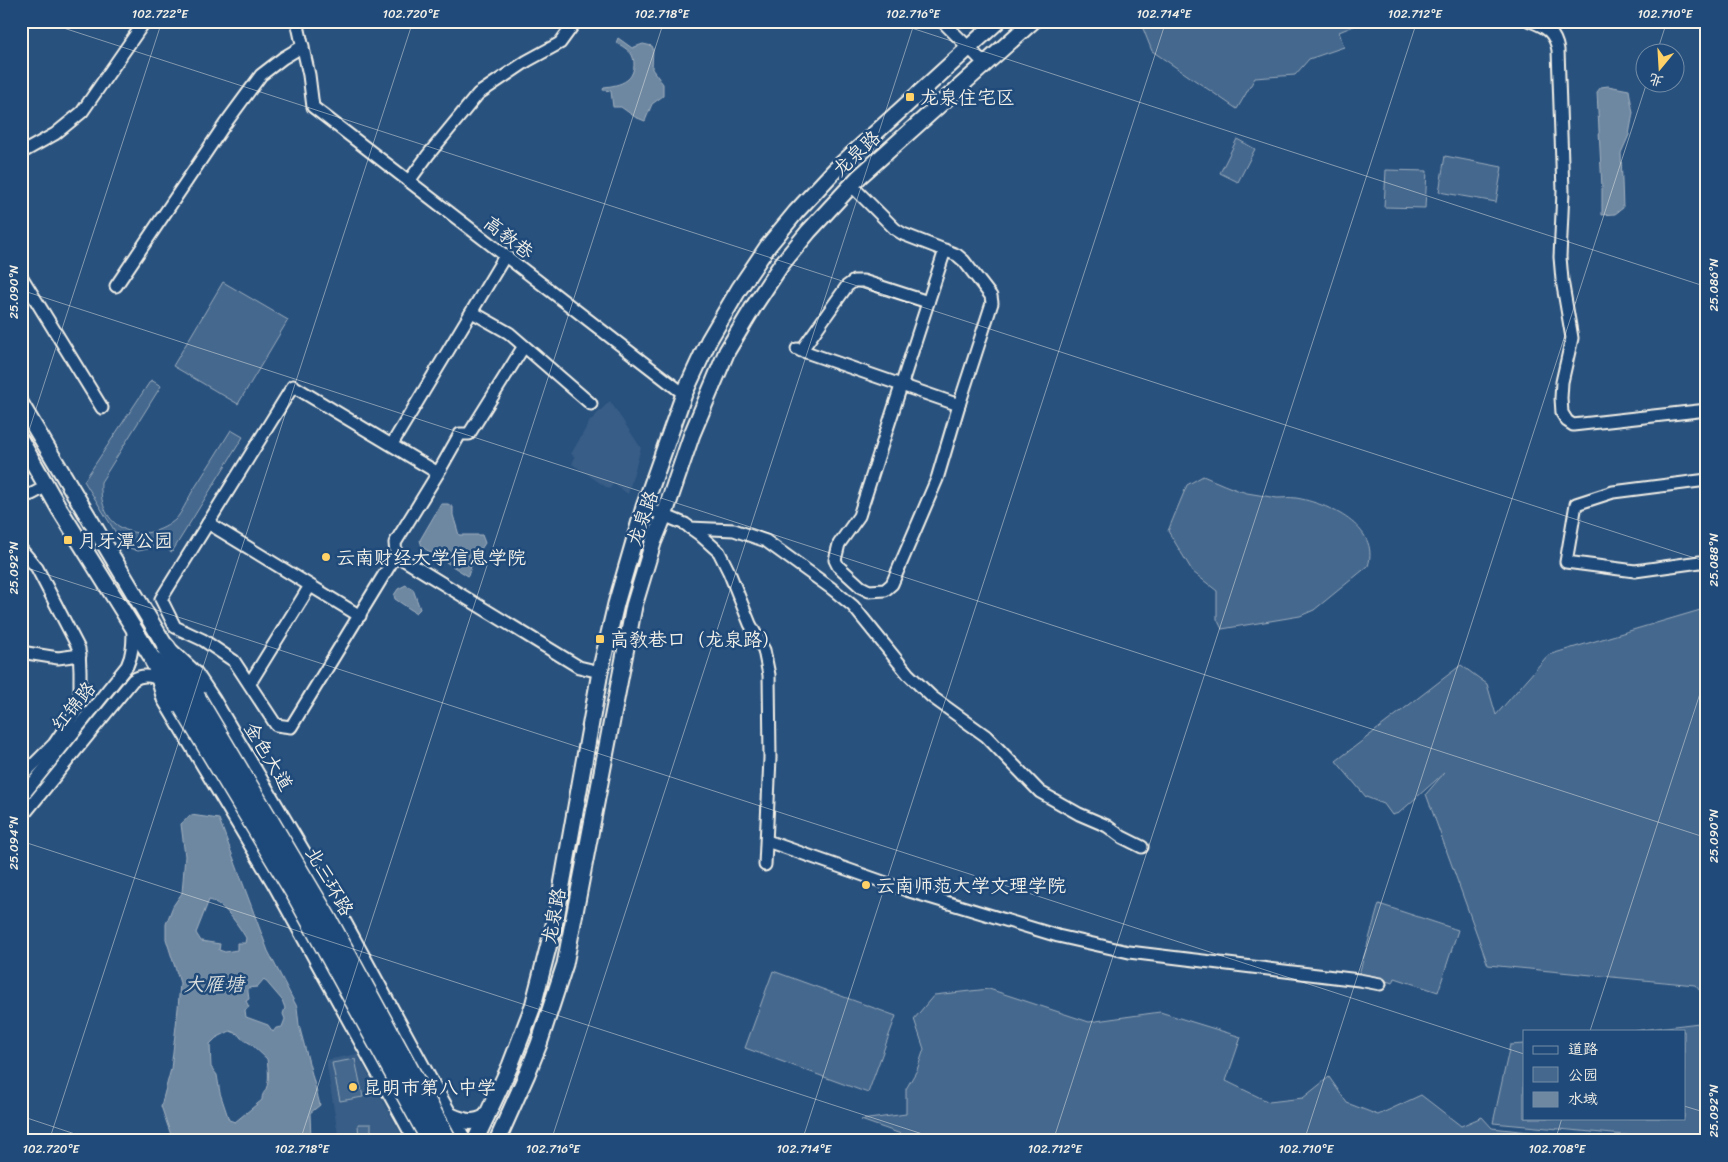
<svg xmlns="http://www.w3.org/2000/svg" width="1728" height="1162" viewBox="0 0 1728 1162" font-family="Sriracha,'LXGW WenKai TC',sans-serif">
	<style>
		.built { fill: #375d86 }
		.green { fill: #45688e; stroke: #9cacbb }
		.water { fill: #6e88a2; stroke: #a4b2be; fill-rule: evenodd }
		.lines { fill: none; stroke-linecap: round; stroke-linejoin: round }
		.minor-casing { stroke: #f4f1e8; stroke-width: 15 }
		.major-casing { stroke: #f4f1e8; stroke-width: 19 }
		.highway-casing { stroke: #f4f1e8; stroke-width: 21 }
		.minor { stroke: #1f4a7a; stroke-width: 11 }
		.major { stroke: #1f4a7a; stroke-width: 15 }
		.highway { stroke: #1f4a7a; stroke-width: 18 }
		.highway-bridge-casing { stroke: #f4f1e8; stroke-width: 21; stroke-linecap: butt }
		.highway-bridge { stroke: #1f4a7a; stroke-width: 18 }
		.ticks { fill: none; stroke: #f4f1e8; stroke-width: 1; stroke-opacity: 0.45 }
		.poi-dot { fill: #ffd166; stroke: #1f4a7a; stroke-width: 2 }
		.labels { text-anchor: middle; stroke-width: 5; stroke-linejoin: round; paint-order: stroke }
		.poi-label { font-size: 19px; fill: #f4f1e8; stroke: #1f4a7a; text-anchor: start }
		.street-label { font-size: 19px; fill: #f4f1e8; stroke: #1f4a7a }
		.water-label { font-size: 20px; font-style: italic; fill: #d9dcda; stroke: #1f4a7a }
		.neatline { fill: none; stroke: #f4f1e8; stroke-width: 2 }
		.ticks-label { font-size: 12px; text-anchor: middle; fill: #f4f1e8 }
	</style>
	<rect width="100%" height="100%" fill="#28517e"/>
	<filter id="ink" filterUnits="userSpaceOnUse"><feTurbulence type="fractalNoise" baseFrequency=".02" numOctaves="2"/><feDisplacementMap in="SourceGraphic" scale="10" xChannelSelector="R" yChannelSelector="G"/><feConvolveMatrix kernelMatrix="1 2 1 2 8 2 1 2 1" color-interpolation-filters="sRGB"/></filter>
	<g filter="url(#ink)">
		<g class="built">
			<polygon points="610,401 641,448 628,494 614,484 609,489 572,464 575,457 571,454 590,421"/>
			<polygon points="357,1054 405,1141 339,1141 326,1060"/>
		</g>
		<g class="green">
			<polygon points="1144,21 1366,21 1339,32 1344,47 1309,59 1295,75 1255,78 1237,109 1152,51 1142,26"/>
			<polygon points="1237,139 1255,149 1238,182 1220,173"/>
			<polygon points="1445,156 1502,167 1496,202 1439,192"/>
			<polygon points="1386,170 1427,171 1425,208 1384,207"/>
			<polygon points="223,282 288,320 238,404 173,366"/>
			<path d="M151 380 161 386 101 482C100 501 105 519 122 528 140 538 162 532 176 519 182 512 187 501 192 492 205 472 218 451 231 430L243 437 172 552 161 546 138 551 124 546 84 481Z"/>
			<path d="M1203 476C1217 482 1232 489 1247 493 1257 495 1267 496 1277 498 1284 498 1290 497 1296 498 1327 503 1381 527 1368 566L1314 610 1300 616 1222 629 1217 619V591L1193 572 1168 531 1187 485Z"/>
			<polygon points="1707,608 1707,999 1695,985 1488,965 1426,794 1444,773 1399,813 1392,815 1384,804 1366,797 1336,761 1461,665 1487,684 1496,715 1548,655"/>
			<polygon points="1379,904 1458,930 1438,992 1395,978 1393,983 1359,974"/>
			<polygon points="773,971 896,1016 868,1093 745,1048"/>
			<polygon points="989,989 1089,1022 1160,1012 1241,1037 1226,1081 1269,1102 1303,1098 1329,1077 1347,1103 1378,1115 1421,1095 1461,1126 1482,1117 1492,1128 1538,1133 1535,1141 921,1141 861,1120 906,1114 906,1089 917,1070 924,1049 914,1019 934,995"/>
			<polygon points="1707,1022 1707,1141 1690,1141 1493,1123 1510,1045 1524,1044 1524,1118 1684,1118 1684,1031 1634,1031"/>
			<polygon points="355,1059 363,1097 340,1101 332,1063"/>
			<polygon points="358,1124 371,1124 371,1141 359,1141"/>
		</g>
		<g class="water">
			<path d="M618 38 632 48 643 44 652 46 653 48 652 69 663 84V96L652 104 645 121 635 117 621 107H613L611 91 603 90 604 87C612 86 620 85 627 80 634 75 636 63 632 55 629 50 621 45 616 43Z"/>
			<polygon points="1608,86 1629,90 1633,113 1629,135 1621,153 1623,208 1615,214 1602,215 1602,188 1597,92 1601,87"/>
			<polygon points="441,504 448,504 453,507 453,515 459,535 482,535 485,543 472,563 468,576 422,547 420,540"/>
			<polygon points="406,585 413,589 420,609 416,613 395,599 394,595 398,589"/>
			<path d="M191 815 219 819 268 951 297 1007 299 1025 320 1105 310 1113 311 1138 319 1141H173L161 1106 171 1069 178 1008 180 983 166 939V924L173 906 182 893 185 856 181 824ZM209 900C224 903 238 925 246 938L245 943H237V950L225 952 219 950 220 944 201 941 196 933ZM264 979 282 1000 285 1008 283 1014 285 1019 282 1027 276 1028 273 1032 268 1025 246 1017 245 1010 249 1007 246 1001 249 999 248 992V988L257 987ZM230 1031 238 1034 241 1038 251 1044 267 1059C268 1068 270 1080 266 1089 264 1093 262 1094 262 1100L235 1122 229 1120 220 1093 217 1075 211 1067 210 1044 216 1038Z"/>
		</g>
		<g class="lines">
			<defs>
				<g id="minor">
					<polyline points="297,21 309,75 313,107 684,394"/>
					<polyline points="942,21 985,64"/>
					<path d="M1530 21C1547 27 1555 33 1558 50L1563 191 1560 257 1562 280 1572 338 1562 382 1561 398 1562 413 1567 421 1573 425 1707 410"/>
					<polyline points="21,153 55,134 82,112 145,21"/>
					<polyline points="409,181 428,155 478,94 527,61 560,43 576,21"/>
					<polyline points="851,185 895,229 903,234 957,255 964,261 991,296 992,303 959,405 937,479 892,584 885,590 869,591 861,587 838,566 835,560 839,544 859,516 945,250"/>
					<polyline points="21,276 102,408"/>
					<polyline points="116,286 225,124 261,75 283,58 303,46"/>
					<polyline points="472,312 509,333 591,404"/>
					<polyline points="797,349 959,405"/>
					<polyline points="801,351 847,286 854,281 863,281 928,302"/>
					<polyline points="392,444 505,256"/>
					<polyline points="438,473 293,386 161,599 175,627 203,640 234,661 276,725 291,727 396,555 395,543 438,473 460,434 469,434 524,346"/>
					<polyline points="1707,480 1613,492 1576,504 1566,562 1635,571 1707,561"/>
					<polyline points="21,496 32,494 47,486"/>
					<polyline points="644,507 685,524 699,534 719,552 729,572 750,624 764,650 769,675 770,758 765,865"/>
					<polyline points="208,523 360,616"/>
					<polyline points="690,528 734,530 766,541 831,588 853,606 908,674 932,697 986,736 1040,792 1079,814 1107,826 1122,837 1142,847"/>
					<polyline points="21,549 37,568 79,649 80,671 80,698 77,710 54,744 21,777"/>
					<polyline points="396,555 579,667 600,672"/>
					<polyline points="21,652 58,658 80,655"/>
					<polyline points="250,683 310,586"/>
					<path d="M21 798 127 666C133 653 133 642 133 628"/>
					<path d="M21 818 133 680C143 673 154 676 164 682"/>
					<polyline points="767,841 906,890 1058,936 1129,952 1359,980 1380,984"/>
				</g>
				<g id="major">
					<polyline points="21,404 166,647 195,674 213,701 337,911 429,1080 464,1141"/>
					<polyline points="21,441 60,510 154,661 165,699 275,883 417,1141"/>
					<path d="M451 1116C465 1122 473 1124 486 1117"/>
					<polyline points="475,1141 510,1066 533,1006 557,913 600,672 616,604 644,507 684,394 709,340 739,289 768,246 796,212 835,170 998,21"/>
					<polyline points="497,1141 527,1074 539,1044 565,964 634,606 653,543 664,516 692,434 727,351 754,306 781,265 809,231 859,177 1033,21"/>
				</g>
				<g id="highway">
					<polyline points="166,647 196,697"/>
					<polyline points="154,661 183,707"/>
				</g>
			</defs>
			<use href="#minor" class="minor-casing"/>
			<use href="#major" class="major-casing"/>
			<use href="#highway" class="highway-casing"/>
			<use href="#minor" class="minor"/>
			<use href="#major" class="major"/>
			<use href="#highway" class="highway"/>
			<defs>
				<g id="highway-bridge">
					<polyline points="196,697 327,918 448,1141"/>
					<polyline points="183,707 295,893 431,1141"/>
				</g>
			</defs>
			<use href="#highway-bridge" class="highway-bridge-casing"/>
			<use href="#highway-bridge" class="highway-bridge"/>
		</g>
	</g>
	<path class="ticks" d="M42 21 1707 562M890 21 1707 287M1657 52 1667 21M21 290 1707 838M21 455 162 21M21 566 1524 1054M21 841 944 1141M1590 1031 1707 672M1684 1106 1707 1113M21 1116 96 1141M49 1141 413 21M300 1141 664 21M551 1141 915 21M802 1141 1166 21M1053 1141 1417 21M1304 1141 1647 82M1555 1141 1562 1118"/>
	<g class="poi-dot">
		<rect x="905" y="92" width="10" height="10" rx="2.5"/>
		<rect x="63" y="535" width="10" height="10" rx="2.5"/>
		<circle cx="326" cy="557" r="5"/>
		<rect x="595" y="634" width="10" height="10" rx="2.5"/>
		<circle cx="866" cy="885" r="5"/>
		<circle cx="353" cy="1087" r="5"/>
	</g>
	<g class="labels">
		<g class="poi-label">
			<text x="920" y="104">龙泉住宅区</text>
			<text x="78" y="547">月牙潭公园</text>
			<text x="336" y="564">云南财经大学信息学院</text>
			<text x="610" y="646">高教巷口（龙泉路）</text>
			<text x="876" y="892">云南师范大学文理学院</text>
			<text x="363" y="1094">昆明市第八中学</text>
		</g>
		<g class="street-label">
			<text transform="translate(856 153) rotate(-43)" y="7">龙泉路</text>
			<text transform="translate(509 237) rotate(38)" y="7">高教巷</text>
			<text transform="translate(642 518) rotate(-70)" y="7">龙泉路</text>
			<text transform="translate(73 706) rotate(-51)" y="7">红锦路</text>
			<text transform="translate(269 756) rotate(59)" y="7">金色大道</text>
			<text transform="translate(330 881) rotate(60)" y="7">北三环路</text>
			<text transform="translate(553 916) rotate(-79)" y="7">龙泉路</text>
		</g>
		<g class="water-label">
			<text x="214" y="991">大雁塘</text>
		</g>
	</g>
	<rect width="1728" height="1162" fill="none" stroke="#1f4a7a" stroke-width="55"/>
	<rect x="1523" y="1030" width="162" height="90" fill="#1f4a7a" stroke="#748da6"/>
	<rect x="1533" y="1046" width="25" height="8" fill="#1f4a7a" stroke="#748da6"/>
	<text x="1568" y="1054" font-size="15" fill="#f4f1e8">道路</text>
	<rect x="1533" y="1067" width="25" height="15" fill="#45688e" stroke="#748da6"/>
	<text x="1568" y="1080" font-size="15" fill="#f4f1e8">公园</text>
	<rect x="1533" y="1092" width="25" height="15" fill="#6e88a2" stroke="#748da6"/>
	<text x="1568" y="1104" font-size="15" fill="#f4f1e8">水域</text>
	<g transform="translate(1660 68) rotate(198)"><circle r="24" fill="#1f4a7a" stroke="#748da6"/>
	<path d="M0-4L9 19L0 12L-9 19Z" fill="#ffd166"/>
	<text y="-8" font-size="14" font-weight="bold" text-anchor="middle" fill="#f4f1e8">北</text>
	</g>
	<rect x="28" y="28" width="1672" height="1106" class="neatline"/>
	<g class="ticks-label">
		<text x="160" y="18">102.722°E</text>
		<text x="411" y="18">102.720°E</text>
		<text x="662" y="18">102.718°E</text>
		<text x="913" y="18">102.716°E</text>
		<text x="1164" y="18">102.714°E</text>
		<text x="1415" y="18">102.712°E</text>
		<text x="1665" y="18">102.710°E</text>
		<text transform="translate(1714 285) rotate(-90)" y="4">25.086°N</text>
		<text transform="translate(14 292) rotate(-90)" y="4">25.090°N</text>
		<text transform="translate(1714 560) rotate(-90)" y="4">25.088°N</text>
		<text transform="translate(14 568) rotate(-90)" y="4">25.092°N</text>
		<text transform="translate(1714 836) rotate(-90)" y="4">25.090°N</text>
		<text transform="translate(14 843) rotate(-90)" y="4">25.094°N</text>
		<text transform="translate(1714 1111) rotate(-90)" y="4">25.092°N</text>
		<text x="51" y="1153">102.720°E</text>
		<text x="302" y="1153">102.718°E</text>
		<text x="553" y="1153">102.716°E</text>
		<text x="804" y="1153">102.714°E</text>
		<text x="1055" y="1153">102.712°E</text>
		<text x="1306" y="1153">102.710°E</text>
		<text x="1557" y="1153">102.708°E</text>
	</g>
</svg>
